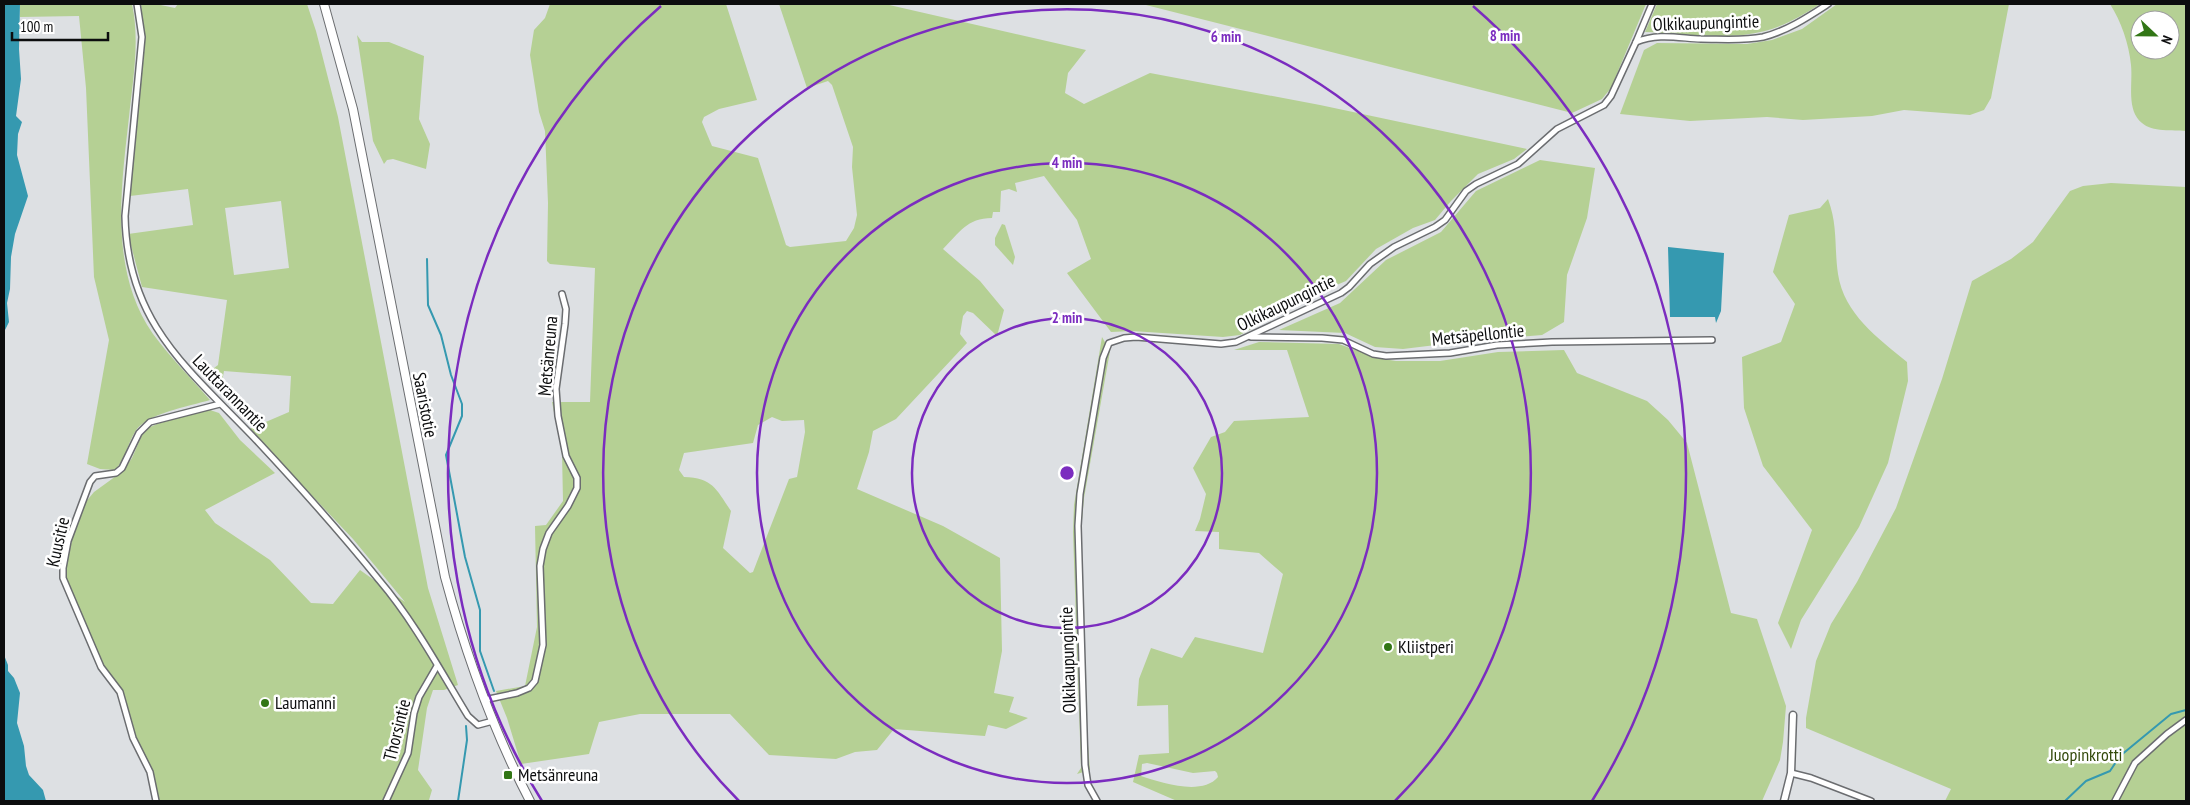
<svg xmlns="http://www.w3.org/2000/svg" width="2190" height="805" viewBox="0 0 2190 805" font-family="'PT Sans Narrow',sans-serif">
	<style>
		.green { fill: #b5d094; fill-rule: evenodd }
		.water { fill: #3599b0 }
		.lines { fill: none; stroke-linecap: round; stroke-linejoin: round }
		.stream { stroke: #3599b0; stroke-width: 2 }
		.minor-casing { stroke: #6b6d70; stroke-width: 8 }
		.tertiary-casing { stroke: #6b6d70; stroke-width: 9 }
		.secondary-casing { stroke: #6b6d70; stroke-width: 10 }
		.minor { stroke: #fff; stroke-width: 5 }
		.tertiary { stroke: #fff; stroke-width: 6 }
		.secondary { stroke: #fff; stroke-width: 8 }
		.ring { fill: none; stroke: #7b2cbf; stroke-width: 2.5 }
		.poi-dot { fill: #327616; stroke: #fff; stroke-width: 2 }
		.labels { text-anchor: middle; stroke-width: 5; stroke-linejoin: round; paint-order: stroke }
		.street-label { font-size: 18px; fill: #0c0d0e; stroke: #fff }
		.poi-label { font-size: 18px; fill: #0c0d0e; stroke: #fff; text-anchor: start }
		.park-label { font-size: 18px; fill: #334a0b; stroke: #fff }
		.centre { fill: #7b2cbf; stroke: #fff; stroke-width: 2.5 }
		.ring-label { font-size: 15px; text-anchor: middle; font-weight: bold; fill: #7b2cbf; stroke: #fff; stroke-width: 5; stroke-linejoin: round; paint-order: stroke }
	</style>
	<rect width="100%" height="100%" fill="#dde0e3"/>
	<g class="green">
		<path d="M20 4H132C140 41 133 79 129 117 121 188 109 271 153 334 170 357 191 378 210 400 190 406 144 414 135 432 127 445 126 458 115 470L100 469 87 464 109 340 94 277 86 88 79 16 20 17Z"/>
		<path d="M141 4H156L175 8 178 4H307L316 31 338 117 428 588 458 685 444 690H433L427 708 418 770 432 790 429 800 156 801 150 772 133 738 120 692 101 667 63 578 74 532 84 504 94 492 123 471 132 458 142 435 148 428 157 424 207 409 219 413 240 440 275 473 205 510 215 523 270 560 311 603 333 604 360 570 405 602 353 539 249 429 289 412 291 376 224 371 220 393 205 375 218 365 227 300 142 287 128 234 193 225 188 189 130 196 145 42ZM281 201 289 268 234 275 225 208Z"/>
		<path d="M550 4H726L757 100 719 109 704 117 702 122 712 146 758 158 786 245 790 247 846 241 854 228 857 215 852 167 853 147 832 85 828 81 807 88 779 4H885L1086 50 1068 73 1065 93 1084 104 1150 73 1320 105 1527 149 1514 159 1478 174 1451 201 1435 220 1413 228 1376 249 1346 281 1320 292 1240 335 1223 337 1132 331 1111 332 1067 273 1091 259 1077 220 1044 176 1015 183 1017 192 1009 189 1001 191 1000 212H993L992 218C967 218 959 233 943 249L980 281 1004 310 997 336 973 313 967 311 963 316 960 334 967 343 896 419 873 431 869 452 857 489 943 526 1000 558 1002 651 994 693 1014 697 1009 712 1028 718 1006 729 988 725 985 736 894 729 877 750 855 752 836 759 769 755 730 714H640L599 722 589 754 521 764 507 718 496 691 525 686 537 627 535 526 546 525 563 501 562 453 552 402H590L595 268 550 264 547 261 548 203 545 131 539 112 530 55 534 30 545 18ZM772 417 782 421 804 420 805 432 797 477 789 479 753 572 750 573 723 548 731 511C716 489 713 478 684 477L679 470 684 453 753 443 758 425Z"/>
		<polygon points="1142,4 1646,4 1611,88 1602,99 1572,113"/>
		<path d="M1657 4H1820C1803 15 1785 26 1765 31 1727 41 1684 33 1645 32Z"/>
		<polygon points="1837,4 2009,4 1991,98 1984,110 1970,115 1904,110 1872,116 1803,120 1767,117 1690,121 1620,114 1644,50 1657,43 1747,44 1772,40 1802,29"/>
		<path d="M2110 4H2186V131C2173 130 2152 132 2142 123 2126 110 2133 84 2131 65 2129 44 2121 21 2110 4ZM2140 20H2170V50H2140Z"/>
		<polygon points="357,35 362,42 389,42 424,56 419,119 430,144 426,169 393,159 387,160 384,164 373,141"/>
		<polygon points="1540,160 1595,168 1587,218 1567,275 1564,322 1542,335 1477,340 1403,349 1375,347 1345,333 1279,330 1340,303 1386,260 1441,232 1476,191"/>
		<polygon points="2111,183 2186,187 2186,801 1945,801 1951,789 1806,728 1806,718 1816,661 1831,624 1857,582 1896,508 1942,379 1972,281 2011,259 2033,242 2070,191 2083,186"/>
		<path d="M1828 199C1838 226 1834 246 1838 274 1844 314 1878 338 1907 362L1908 381 1888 463 1859 527 1801 620 1791 649 1778 623 1812 530 1763 466 1744 408 1742 357 1781 342 1795 304 1773 272 1789 215 1820 208Z"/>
		<polygon points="1002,224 1005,225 1015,257 1013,265 995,245 995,238"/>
		<polygon points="1102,337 1110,351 1084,498 1081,531 1086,719 1090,770 1077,774 1081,768 1073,532 1074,505"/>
		<path d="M1259 342 1339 344 1377 358 1396 361H1440L1498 352 1564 350 1577 373 1647 401 1668 420 1687 443 1731 613 1757 619 1786 706 1783 742 1780 760 1762 801H1177L1133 782 1139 755 1169 753 1168 705 1137 706 1139 679 1151 648 1182 658 1195 637 1263 653 1283 574 1259 553 1219 549V532L1195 531 1200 519 1206 494 1193 468 1211 437 1225 432 1234 421 1309 417 1287 350H1234ZM1147 763 1193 773 1215 771 1217 773 1218 777C1202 796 1162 783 1141 776L1142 764Z"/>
	</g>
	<g class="water">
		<polygon points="4,4 20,4 19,49 21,79 16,116 22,122 18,134 17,155 28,196 15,234 11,257 10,289 7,303 9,322 4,332"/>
		<polygon points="1668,247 1724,253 1721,311 1716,323 1715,317 1670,317"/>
		<polygon points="4,655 8,665 8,671 14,678 20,693 17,723 24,746 26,766 29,775 43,790 46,801 4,801"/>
	</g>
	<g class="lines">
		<g class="stream">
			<polyline points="427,259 428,305 441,335 451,375 462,404 462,416 446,455 465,557 480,610 480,651 494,691"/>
			<polyline points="458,801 467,740 466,726"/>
			<polyline points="2065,801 2086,781 2110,771 2120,756 2171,714 2186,710"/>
		</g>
		<defs>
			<g id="minor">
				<path d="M137 4 142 37 125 216C127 325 190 370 259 443 300 487 341 533 379 580 414 621 440 670 468 716L478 725 493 721"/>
				<polyline points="1636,42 1652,4"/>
				<polyline points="1251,337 1322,338 1343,340 1373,354 1386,356 1450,353 1497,345 1552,342 1712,340"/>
				<polyline points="484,700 517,693 529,688 535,681 543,645 540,566 543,549 549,533 568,506 577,488 577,478 566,456 558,416 556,389 565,324 566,309 562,294"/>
				<polyline points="1791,773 1811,778 1871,801"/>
				<polyline points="156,801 150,772 133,738 120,692 101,667 63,578 63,568 68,541 90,482 95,476 116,473 122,468 139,433 150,422 220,404"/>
				<polyline points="386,801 408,753 414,713 419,697 437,666"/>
				<path d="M1097 801 1088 785 1085 765 1078 526 1080 494 1103 358 1109 343 1124 338 1136 337 1221 344 1236 342 1341 293 1349 287 1370 264 1394 247 1435 227 1445 220 1466 191 1476 184 1518 164 1557 129 1604 105 1611 96 1636 42C1658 33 1678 38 1701 39 1721 39 1743 41 1763 37 1787 31 1808 17 1828 4"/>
				<polyline points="2115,801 2135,763 2167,734 2186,720"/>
			</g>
			<polyline id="tertiary" points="1784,801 1791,773 1793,715"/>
			<path id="secondary" d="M324 4 353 109 445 577C466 655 493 730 530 801"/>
		</defs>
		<use href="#minor" class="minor-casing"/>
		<use href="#tertiary" class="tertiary-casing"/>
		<use href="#secondary" class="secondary-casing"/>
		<use href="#minor" class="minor"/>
		<use href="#tertiary" class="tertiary"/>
		<use href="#secondary" class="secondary"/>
	</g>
	<g class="ring">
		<circle cx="1067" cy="473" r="155"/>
		<circle cx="1067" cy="473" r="310"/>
		<path d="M739 801A464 464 0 1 1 1395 801"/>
		<path d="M542 801A619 619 0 0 1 661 6M1473 6A619 619 0 0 1 1592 801"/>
	</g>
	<g class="poi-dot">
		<circle cx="1388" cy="647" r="5"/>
		<circle cx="265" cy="703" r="5"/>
		<rect x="503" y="770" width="10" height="10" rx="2.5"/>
	</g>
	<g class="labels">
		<g class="street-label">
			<text transform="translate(1706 23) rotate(-2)" y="6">Olkikaupungintie</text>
			<text transform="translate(1286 303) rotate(-26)" y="6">Olkikaupungintie</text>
			<text transform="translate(1478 335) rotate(-6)" y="6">Metsäpellontie</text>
			<text transform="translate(548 356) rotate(-85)" y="6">Metsänreuna</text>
			<text transform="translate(230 393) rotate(46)" y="6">Lauttarannantie</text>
			<text transform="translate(425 405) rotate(79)" y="6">Saaristotie</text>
			<text transform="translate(58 542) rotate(-77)" y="6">Kuusitie</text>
			<text transform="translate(1068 660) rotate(-92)" y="6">Olkikaupungintie</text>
			<text transform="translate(397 730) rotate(-76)" y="6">Thorsintie</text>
		</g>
		<g class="poi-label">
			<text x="1398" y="653">Kliistperi</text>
			<text x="275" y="709">Laumanni</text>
			<text x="518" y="781">Metsänreuna</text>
		</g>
		<g class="park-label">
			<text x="2086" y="761">Juopinkrotti</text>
		</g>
	</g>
	<circle cx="1067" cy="473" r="8" class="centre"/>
	<g class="ring-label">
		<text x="1505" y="41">8 min</text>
		<text x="1226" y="42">6 min</text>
		<text x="1067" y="168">4 min</text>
		<text x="1067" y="323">2 min</text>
	</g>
	<rect width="2190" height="805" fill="none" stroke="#0c0d0e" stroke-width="10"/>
	<g transform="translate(2155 35) rotate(112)"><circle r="24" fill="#ffffff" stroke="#9e9e9f"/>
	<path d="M0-4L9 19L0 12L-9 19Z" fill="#327616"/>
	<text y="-8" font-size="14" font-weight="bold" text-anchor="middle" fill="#0c0d0e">N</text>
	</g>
	<path d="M12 32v8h96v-8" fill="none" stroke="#0c0d0e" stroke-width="2.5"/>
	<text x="20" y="32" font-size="15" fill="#0c0d0e" stroke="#ffffff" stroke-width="4" paint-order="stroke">100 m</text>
</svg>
